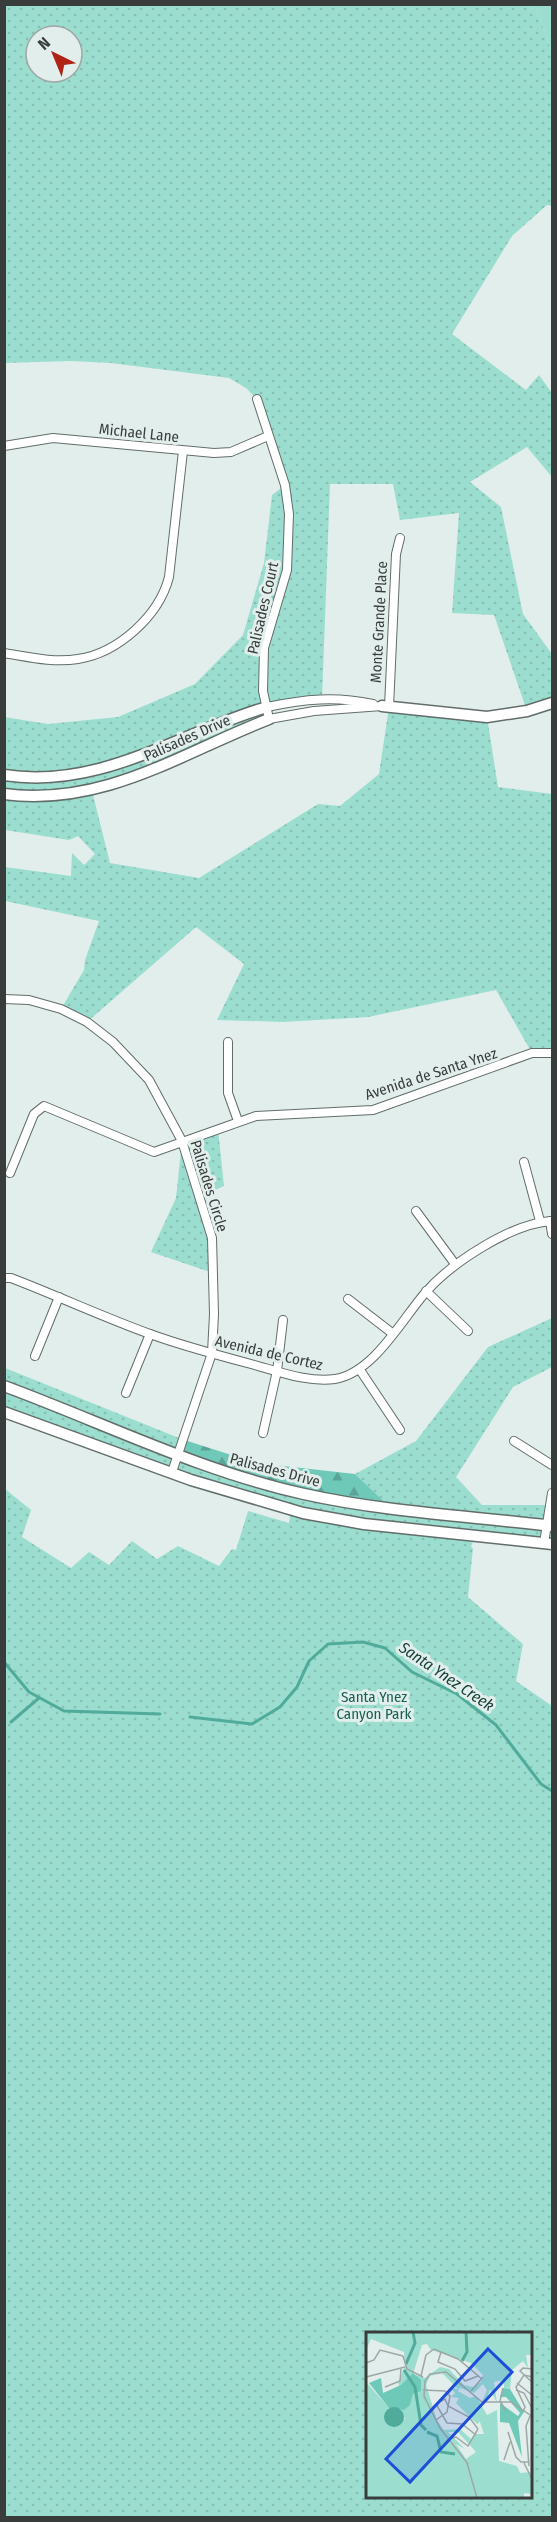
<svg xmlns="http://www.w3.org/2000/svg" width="557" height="2522" viewBox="0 0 557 2522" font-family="'Fira Sans Condensed',sans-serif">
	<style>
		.green { fill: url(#green-dots); fill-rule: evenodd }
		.forest { fill: url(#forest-firs) }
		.pitch { fill: #9bdecf }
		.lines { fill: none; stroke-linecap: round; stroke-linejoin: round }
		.stream { stroke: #51ab9b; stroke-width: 3 }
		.minor-casing { stroke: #626d6a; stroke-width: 10 }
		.tertiary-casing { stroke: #626d6a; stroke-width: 13 }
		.minor { stroke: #fff; stroke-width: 8 }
		.tertiary { stroke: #fff; stroke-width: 10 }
		.labels { text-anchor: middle; stroke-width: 6; stroke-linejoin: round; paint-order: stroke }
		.street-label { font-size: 15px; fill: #383d3c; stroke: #e2eeeb }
		.park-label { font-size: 15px; fill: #155f53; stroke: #e2eeeb }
		.water-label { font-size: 16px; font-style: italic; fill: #164038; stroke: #e2eeeb }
		.inset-river { fill: none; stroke: #51ab9b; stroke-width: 3 }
		.inset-road { fill: none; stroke: #9ea7a5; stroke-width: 1.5 }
		.view { fill: #1d4ed8; fill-opacity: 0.15; stroke: #1d4ed8; stroke-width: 3 }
		.inset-edge { fill: none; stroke: #383d3c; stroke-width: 3 }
	</style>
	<defs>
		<pattern id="green-dots" width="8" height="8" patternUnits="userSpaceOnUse" patternTransform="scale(1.5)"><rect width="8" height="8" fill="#9bdecf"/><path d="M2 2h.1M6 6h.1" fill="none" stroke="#86bfb3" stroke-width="1.8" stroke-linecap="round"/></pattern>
		<pattern id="forest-firs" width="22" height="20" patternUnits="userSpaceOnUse" patternTransform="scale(1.5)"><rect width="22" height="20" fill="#6fc9b8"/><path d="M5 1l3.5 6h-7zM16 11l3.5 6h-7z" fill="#5ca497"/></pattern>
	</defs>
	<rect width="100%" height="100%" fill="#e2eeeb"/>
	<g class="green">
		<path d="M5 5H535L552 52V206L547 205 512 236 452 334 526 390 539 375 552 393V477L527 447 470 482 501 507 523 614 552 654V703L527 711 494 615 452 613 459 513 400 520 393 484H330L322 699 268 707 269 719 92 791 110 863 199 878 318 804 340 806 379 774 389 707 487 717 498 787 552 794V1053H532L496 990 368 1017 283 1022 217 1020 244 964 196 927 87 1022 61 1009 84 970 85 960 99 921 5 901V867L71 876 72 853 84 865 95 854 78 836 69 840 5 830 4 717 48 724 118 717 195 684 243 635 264 563 272 495 285 485 257 399 246 388 229 378 111 363 71 361 5 363ZM36 36H72V72H36Z"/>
		<polygon points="218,1129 224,1186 200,1197 212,1238 213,1273 151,1252 176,1198 182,1141"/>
		<path d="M552 1318V1367L513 1387 456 1477 482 1505H552V1544L475 1536 471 1547 473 1548 468 1597 523 1644 516 1681 552 1706V2517H5L4 1488 31 1510 22 1537 71 1568 89 1552 109 1565 132 1541 157 1559 178 1546 219 1566 232 1549 236 1550 248 1511 289 1523 291 1509 237 1494 5 1408V1368L184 1440 391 1508 355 1474 416 1441 488 1347ZM368 2333H532V2496H368Z"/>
	</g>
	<polygon class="forest" points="184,1440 257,1463 355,1474 392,1509 340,1501 179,1455"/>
	<polygon class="pitch" points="535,5 552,5 552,52"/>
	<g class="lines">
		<g class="stream">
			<polyline points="4,1662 29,1692 64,1711 160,1714"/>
			<polyline points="190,1717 252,1724 280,1707 297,1687 309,1661 328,1644 363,1642 385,1648 412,1672 457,1694 496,1725 541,1784 552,1791"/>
			<polyline points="11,1722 39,1698"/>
		</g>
		<defs>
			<g id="minor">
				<polyline points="257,399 285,485 289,514 287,570 264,648 263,691 269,719 314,711 382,706"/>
				<polyline points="4,446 53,438 214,453 231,452 268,436"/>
				<path d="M4 653C29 657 53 663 78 659 118 653 159 616 169 577L183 451"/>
				<path d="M267 707C305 699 335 696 373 704"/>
				<polyline points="389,707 396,554 400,538"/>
				<polyline points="4,999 29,1000 61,1009 87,1022 113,1042 149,1080 182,1141 212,1238 214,1314 212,1353 172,1472"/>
				<polyline points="228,1042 228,1093 238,1121"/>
				<polyline points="524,1162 540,1221"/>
				<polyline points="10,1173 34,1114 44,1106 154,1152 256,1116 373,1110 532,1053 552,1053"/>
				<polyline points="416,1211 455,1264"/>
				<polyline points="550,1221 552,1234"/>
				<path d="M4 1278H11C58 1296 103 1317 150 1334 183 1346 217 1355 251 1364 277 1371 308 1383 335 1379 373 1373 401 1321 425 1293 451 1263 512 1223 552 1221"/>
				<polyline points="426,1291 468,1331"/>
				<polyline points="348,1299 392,1333"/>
				<polyline points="35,1356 59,1297"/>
				<polyline points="360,1370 400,1430"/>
				<polyline points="126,1393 150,1334"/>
				<polyline points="263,1433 277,1371 283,1320"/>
				<polyline points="514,1441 552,1465"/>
				<polyline points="544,1543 552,1493"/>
			</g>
			<g id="tertiary">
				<polyline points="382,706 487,717 527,711 552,703"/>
				<path d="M4 775C101 790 178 733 267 707"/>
				<path d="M4 794C104 807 181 753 269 719"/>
				<path d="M4 1386C104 1423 200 1471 304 1494 385 1512 470 1516 552 1526"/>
				<polyline points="4,1412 191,1480 303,1513 364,1524 552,1544"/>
			</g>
		</defs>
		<use href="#minor" class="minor-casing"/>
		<use href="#tertiary" class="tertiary-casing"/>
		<use href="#minor" class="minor"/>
		<use href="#tertiary" class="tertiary"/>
	</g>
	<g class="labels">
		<g class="street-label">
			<text transform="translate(139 433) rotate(6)" y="5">Michael Lane</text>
			<text transform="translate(263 608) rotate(-77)" y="5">Palisades Court</text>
			<text transform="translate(379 622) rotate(-87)" y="5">Monte Grande Place</text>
			<text transform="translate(187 738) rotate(-24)" y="5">Palisades Drive</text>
			<text transform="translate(431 1074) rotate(-18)" y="5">Avenida de Santa Ynez</text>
			<text transform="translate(209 1186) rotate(73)" y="5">Palisades Circle</text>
			<text transform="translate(269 1353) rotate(13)" y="5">Avenida de Cortez</text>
			<text transform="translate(275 1470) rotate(15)" y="5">Palisades Drive</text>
		</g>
		<g class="park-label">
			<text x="374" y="1702">Santa Ynez<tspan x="374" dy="17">Canyon Park</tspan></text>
		</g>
		<g class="water-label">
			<text transform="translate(447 1676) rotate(34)" y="6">Santa Ynez Creek</text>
		</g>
	</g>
	<g transform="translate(366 2332)">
		<rect width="166" height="166" fill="#e2eeeb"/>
		<path d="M0 0H166V23H160L162 36 157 29 146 38 144 57 138 56V48L128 50 131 71 124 57 119 71 116 70 121 58 117 52 108 61 94 56 92 59 104 66 110 64 121 83 131 78 133 129 151 134 154 141 166 140V162L158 161V166H0V50L23 76 21 80 39 87 35 77 41 73 32 51 39 34 38 20 5 7 0 18ZM61 12 65 18 105 31 117 43 115 50 107 55 98 53 83 37 74 35 59 46 47 42 56 13ZM76 41 92 57 85 56 89 61 85 65 93 66 90 71 111 92 114 90 118 102H110L105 107 94 97 78 98 71 88 60 53 64 44ZM82 100H92L110 120 100 127 90 112 99 117Z" fill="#9bdecf" fill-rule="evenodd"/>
		<path d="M47 41 55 48V59L47 62 44 73 38 78 23 76 3 51 15 46 17 61 35 53ZM137 56 144 57 158 80 152 89 156 125 143 91 134 90V71L152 84 154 81 140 65H134Z" fill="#6fc9b8"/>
		<path d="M18 85a10 10 0 1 1 20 0a10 10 0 1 1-20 0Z" fill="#51ab9b"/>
		<path class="inset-river" d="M96 29 101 20 100 0M40 32 49 11 47 0M38 38 49 55 55 93 60 98M61 100 71 104 75 120 89 122"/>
		<path class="inset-road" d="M75 20 72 30 89 37 99 49 112 44M37 24 41 37 57 45M0 31 8 28 14 18 37 24M167 37 157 36 154 39 167 51M55 44 60 23 68 17 92 27 116 47M0 45 39 35M151 51 167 64M19 55 34 49 35 37M137 56 134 69 140 79M57 58 79 59 84 64 81 80 70 88M150 58 158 61 167 78M105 59 117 45M75 69 79 67 82 74 103 85 112 97M70 72 81 91 96 92 110 103M157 80 159 75 150 55 158 43 167 45M142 100 150 125 155 130H162M83 107 90 105 102 114 112 97M138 128 144 110M101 131 111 166M158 131 167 149M102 132 74 96 58 64 59 49 64 42 80 40 116 70H145L167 85M163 134 160 94 164 84"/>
		<path class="view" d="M122 17 146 40 44 150 20 127Z"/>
		<rect width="166" height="166" class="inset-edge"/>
	</g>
	<rect width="557" height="2522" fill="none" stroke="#383d3c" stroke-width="12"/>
	<g transform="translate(54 54) rotate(317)"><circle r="28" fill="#e2eeeb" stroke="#9ea7a5" stroke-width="1.5"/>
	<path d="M0-4.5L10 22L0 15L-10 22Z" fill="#b02116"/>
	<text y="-9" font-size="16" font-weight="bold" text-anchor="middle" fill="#383d3c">N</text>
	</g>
</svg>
